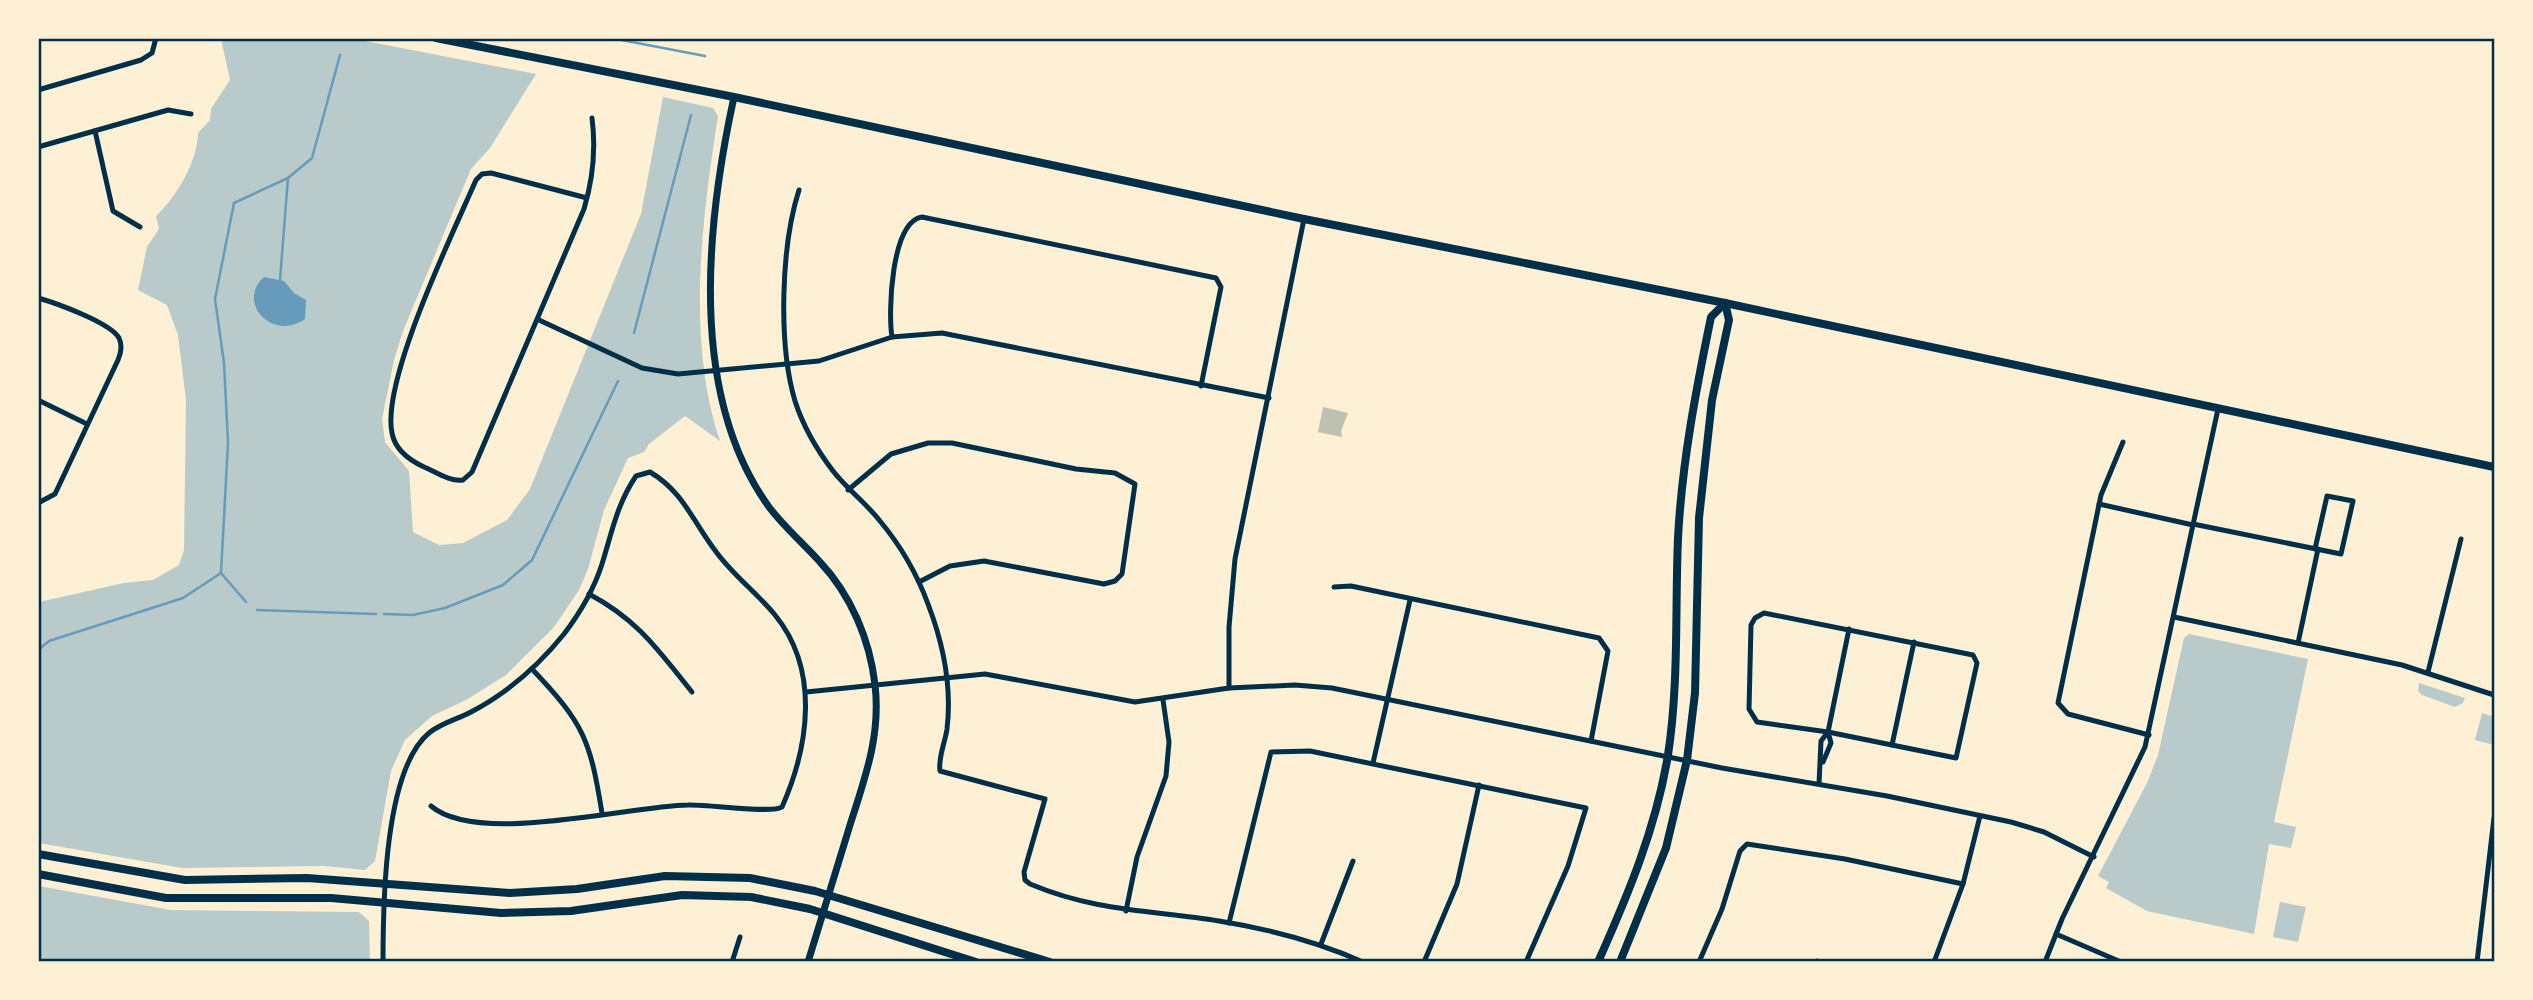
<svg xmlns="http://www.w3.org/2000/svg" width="2533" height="1000" viewBox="0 0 2533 1000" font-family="'DM Sans',sans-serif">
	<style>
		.green { fill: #b9caca }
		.water { fill: #669bbc }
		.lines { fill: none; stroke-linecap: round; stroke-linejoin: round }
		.stream { stroke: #669bbc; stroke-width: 2.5 }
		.building { fill: #bec0b2 }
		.minor { stroke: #003049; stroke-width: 5 }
		.tertiary { stroke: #003049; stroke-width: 7 }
		.secondary { stroke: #003049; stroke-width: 8 }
		.neatline { fill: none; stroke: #003049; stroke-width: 2.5 }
	</style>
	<rect width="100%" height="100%" fill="#fdf0d5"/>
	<g class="green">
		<path d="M221 39H355L536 74 490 148 471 169 403 331 394 360 382 419 385 442 409 471 413 532 439 545 463 543 507 520 530 489 641 214 663 97 713 108 718 116C702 218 686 341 720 441L685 416 649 444 644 452 628 458 604 510 588 569 579 590 554 627 506 675 468 699 432 716 405 740 391 771 375 861 365 870 324 866 182 868 39 843V602L124 583 153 580 179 565 184 550 186 400 178 335 167 305 138 290 147 247 159 229 156 216C176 198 198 160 198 133L210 120 211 109 230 80Z"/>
		<polygon points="2189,634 2308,659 2274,822 2296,827 2291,848 2269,844 2254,934 2147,911 2106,888 2109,882 2098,876 2147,783 2158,755 2184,638"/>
		<polygon points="2419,683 2465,698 2463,703 2455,707 2422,695 2418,691"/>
		<polygon points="2482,713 2494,717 2494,745 2475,740"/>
		<polygon points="39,886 171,910 359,912 369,921 370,961 39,961"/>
		<polygon points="2280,902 2306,907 2298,942 2273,937"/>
	</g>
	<path class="water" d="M264 277 284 281 294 293 306 300 305 319C272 342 236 302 264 277Z"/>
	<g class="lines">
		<g class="stream">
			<polyline points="611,38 705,56"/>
			<polyline points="280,280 288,178"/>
			<polyline points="634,333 691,115"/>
			<polyline points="221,573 228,443 224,363 215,299 234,203 288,178 312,158 340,55"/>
			<polyline points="221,573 246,602"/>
			<polyline points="257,610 376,614"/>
			<polyline points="384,614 413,615 445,608 503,585 532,560 618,381"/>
			<polyline points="38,650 49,641 183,598 221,573"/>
		</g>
	</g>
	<polygon class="building" points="1323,407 1348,413 1341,431 1342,437 1318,432"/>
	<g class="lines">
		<g class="minor">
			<polyline points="38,90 141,60 152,53 156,38"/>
			<polyline points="95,131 113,211 140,227"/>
			<polyline points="38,147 168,110 191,114"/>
			<path d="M799 190C781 246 778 344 795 401 803 426 817 450 833 471 847 489 866 503 880 521 900 545 917 574 928 604 943 643 952 687 947 729 945 743 938 757 940 771L1045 799 1024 872 1025 880 1030 884C1097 912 1150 910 1219 921 1269 929 1316 941 1363 962"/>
			<path d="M587 198 491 173 482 174 476 180C453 233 381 381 392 433 395 450 409 460 424 467 436 472 450 482 463 480L472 472 584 209C593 179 596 149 592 118"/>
			<path d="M38 298C56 303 111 323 119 338 123 346 121 353 118 360L55 494 38 503"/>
			<polyline points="539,320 642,368 678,374 819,361 892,337 942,333 1269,398"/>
			<path d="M892 337C888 312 891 222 922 217L1216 278 1221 287 1201 386"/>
			<polyline points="38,400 87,424"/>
			<polyline points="2123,442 2101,495 2058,703 2068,714 2149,735"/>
			<polyline points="848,490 891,454 928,443 952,443 1076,469 1115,473 1135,484 1122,574 1115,581 1104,584 984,561 950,566 919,582"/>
			<polyline points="2099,504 2193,525"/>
			<polyline points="2193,524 2341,554 2353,501 2327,496 2315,549"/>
			<polyline points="1334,587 1351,586 1599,638 1608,651 1591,741"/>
			<path d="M589 594C638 620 658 650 692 692"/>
			<polygon points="1764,613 1973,655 1977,663 1956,758 1828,732 1757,722 1749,709 1751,625 1755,618"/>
			<polyline points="2174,617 2402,665 2494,695"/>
			<polyline points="2298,643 2318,549"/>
			<path d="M532 669C584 724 590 739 602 813"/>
			<polyline points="2428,672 2461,539"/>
			<polyline points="1229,688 1229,627 1235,559 1304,219"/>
			<polyline points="806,692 985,674 1135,702 1229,688 1295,685 1332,688 1722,768 1887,796 2011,822 2044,832 2094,857"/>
			<polyline points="1892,745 1914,642"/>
			<polyline points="1823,762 1831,743 1828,732"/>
			<polyline points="1373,763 1410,600"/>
			<polyline points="1819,784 1821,741 1828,732 1849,629"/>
			<polyline points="1126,911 1137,857 1166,776 1169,742 1163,700"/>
			<polyline points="1229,923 1271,752 1310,751 1586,808 1568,866 1526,962"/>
			<polyline points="2056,934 2121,962"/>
			<polyline points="1321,944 1353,861"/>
			<path d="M383 962C383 905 384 770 429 733 441 723 458 719 471 712 507 693 539 665 564 634 580 613 594 589 602 564 612 532 617 504 636 476L650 472C684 492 694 524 717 553 734 576 757 593 775 615 820 670 809 746 782 807 772 814 707 804 688 805 627 806 478 846 431 806"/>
			<polyline points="732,962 740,937"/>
			<polyline points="1424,962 1457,884 1479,785"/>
			<polyline points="1699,962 1722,909 1740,851 1747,844 1845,859 1963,884"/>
			<polyline points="1817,962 1817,961"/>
			<polyline points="1934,962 1963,884 1980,816"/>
			<polyline points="2045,962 2062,919 2145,747 2218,409"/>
			<polyline points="2477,962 2494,818"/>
		</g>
		<path class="tertiary" d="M734 97C706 225 688 395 769 507 784 527 803 543 820 562 851 595 870 640 875 685 881 735 865 778 850 825 836 870 822 916 808 962"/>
		<g class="secondary">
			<polyline points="436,38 734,97 1304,219 1725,303 2494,467"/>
			<polyline points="38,854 185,880 307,878 510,893 577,889 665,876 750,878 815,891 1050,962"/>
			<polyline points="38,874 166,898 331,898 501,913 571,911 682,895 751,897 810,909 976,962"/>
			<path d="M1598 962C1628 895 1656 828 1668 755 1679 683 1675 610 1678 538 1682 462 1696 390 1711 317L1725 303"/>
			<polyline points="1620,962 1666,848 1687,760 1695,693 1699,518 1712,400 1729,320 1725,303"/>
		</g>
	</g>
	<rect width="2533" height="1000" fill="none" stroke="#fdf0d5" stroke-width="80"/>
	<rect x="40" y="40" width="2453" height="920" class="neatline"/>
</svg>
